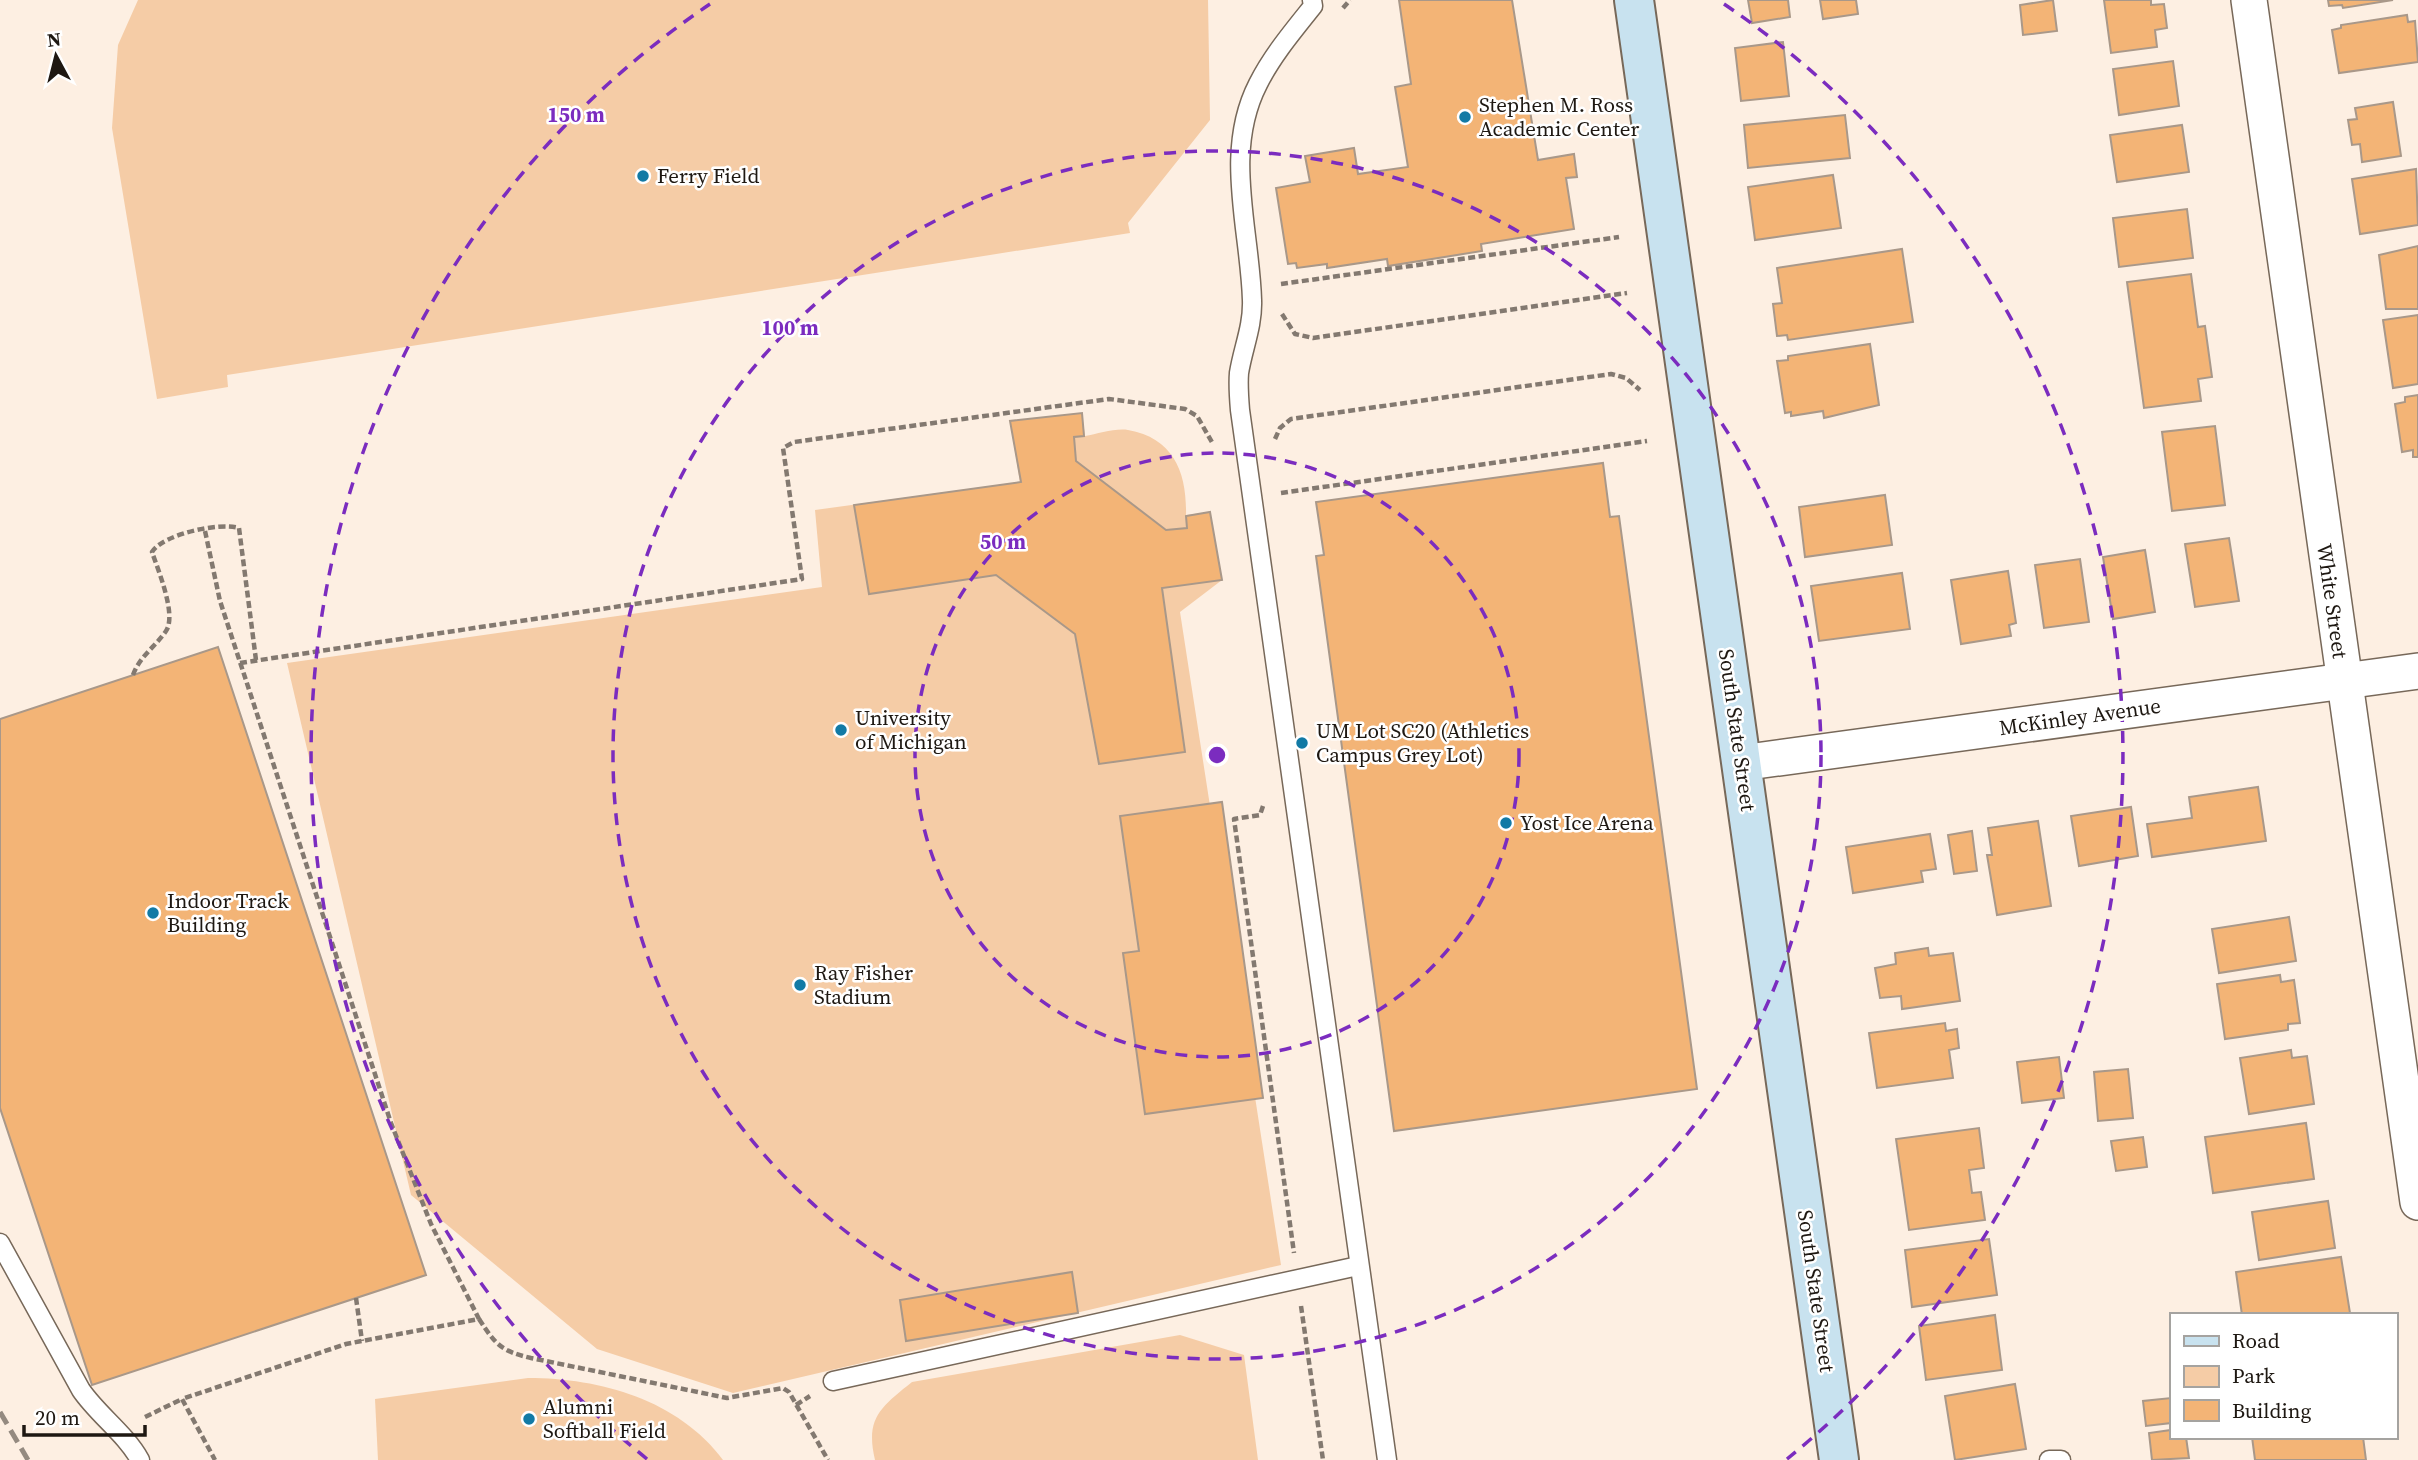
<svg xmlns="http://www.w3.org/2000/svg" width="2418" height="1460" viewBox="0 0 2418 1460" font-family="'Source Serif 4',serif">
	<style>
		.green { fill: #f5cca6 }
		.building { fill: #f3b476; stroke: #a99889; stroke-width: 2 }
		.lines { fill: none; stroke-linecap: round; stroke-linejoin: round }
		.service-casing { stroke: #776859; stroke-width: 21 }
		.minor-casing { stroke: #776859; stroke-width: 38 }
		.secondary-casing { stroke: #776859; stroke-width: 42 }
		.path { stroke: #837970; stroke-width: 4.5; stroke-dasharray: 7 3.5; stroke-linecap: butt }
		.service { stroke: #fff; stroke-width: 18 }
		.minor { stroke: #fff; stroke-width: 35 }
		.secondary { stroke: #c8e2ef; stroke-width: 38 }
		.rail { stroke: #948a80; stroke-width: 5; stroke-dasharray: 14 7; stroke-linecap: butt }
		.ring { fill: none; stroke: #7b2cbf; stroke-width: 3.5; stroke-dasharray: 12 9 }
		.poi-dot { fill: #127aa5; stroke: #fff; stroke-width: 2.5 }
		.labels { text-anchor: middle; stroke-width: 5; stroke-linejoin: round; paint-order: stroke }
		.poi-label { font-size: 21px; fill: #1e1812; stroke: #fff; text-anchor: start }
		.street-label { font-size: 21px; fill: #1e1812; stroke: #fff }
		.centre { fill: #7b2cbf; stroke: #fff; stroke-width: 3.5 }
		.ring-label { font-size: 21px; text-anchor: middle; font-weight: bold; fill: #7b2cbf; stroke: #fff; stroke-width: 5; stroke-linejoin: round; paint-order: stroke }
	</style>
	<rect width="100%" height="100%" fill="#fdefe2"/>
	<g class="green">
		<polygon points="138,0 1208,0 1210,120 1128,223 1130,233 227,375 228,387 157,399 112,128 118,45"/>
		<path d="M1082 413 1085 436C1098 434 1115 428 1128 430 1174 438 1187 473 1186 515L1210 512 1222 580 1180 612 1281 1265 733 1393 597 1349 411 1195 287 663 822 587 815 510 1020 482 1010 421Z"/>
		<path d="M1180 1335 1244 1355 1258 1460H875C865 1418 881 1407 912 1382Z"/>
		<path d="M528 1378C601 1378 678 1400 723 1460H378L375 1399Z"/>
	</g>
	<g class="building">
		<polygon points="1399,0 1512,0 1538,160 1574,154 1577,177 1566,178 1574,229 1481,244 1482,251 1388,266 1387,259 1327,268 1327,264 1297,268 1296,263 1288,264 1276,188 1310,182 1305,156 1354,148 1358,174 1408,167 1395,87 1411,84"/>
		<polygon points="1748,0 1788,0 1790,17 1752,23"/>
		<polygon points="1820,0 1856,0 1858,14 1823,19"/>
		<polygon points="2053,0 2057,31 2023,35 2020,5"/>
		<polygon points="2104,0 2151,0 2151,5 2164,4 2167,28 2155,30 2157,47 2111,53"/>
		<polygon points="2328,0 2393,0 2343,8 2342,5 2329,6"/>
		<polygon points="2407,15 2408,22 2415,21 2418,62 2339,73 2332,30 2341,28 2341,25"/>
		<polygon points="1783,42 1789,96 1741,101 1735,48"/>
		<polygon points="2173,61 2179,106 2119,115 2113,69"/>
		<polygon points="2393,102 2401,156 2362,162 2360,144 2352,145 2348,120 2357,119 2355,108"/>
		<polygon points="1845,115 1850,158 1748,168 1744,125"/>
		<polygon points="2182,125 2189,172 2117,182 2110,135"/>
		<polygon points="2416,169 2418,225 2360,234 2352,179"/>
		<polygon points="1833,175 1841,228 1755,240 1748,187"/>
		<polygon points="2187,209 2193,258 2119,267 2113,218"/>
		<polygon points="2418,246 2418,309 2386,309 2379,255"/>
		<polygon points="1902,249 1913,322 1788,340 1787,335 1777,336 1773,304 1782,303 1777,268"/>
		<polygon points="2191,274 2198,327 2205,326 2212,377 2198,379 2201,401 2144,408 2127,282"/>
		<polygon points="2418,315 2418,384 2393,388 2383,320"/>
		<polygon points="1870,344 1879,405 1824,418 1823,411 1791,416 1791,412 1785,413 1777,361 1788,360 1788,356"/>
		<polygon points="2418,395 2418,457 2413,457 2413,450 2402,452 2395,404 2405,402 2405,397"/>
		<polygon points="1082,413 1084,436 1074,437 1076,461 1166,530 1187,528 1186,516 1210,512 1222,580 1162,588 1185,752 1099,764 1075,634 996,575 869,594 854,505 1021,482 1010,421"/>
		<polygon points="2215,426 2225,505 2172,511 2162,432"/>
		<polygon points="1603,463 1610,517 1619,516 1697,1089 1394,1131 1316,556 1324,555 1316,502"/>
		<polygon points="1885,495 1892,545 1805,557 1799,507"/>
		<polygon points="2229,538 2239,601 2195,607 2185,544"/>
		<polygon points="2145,550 2155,612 2113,619 2103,557"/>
		<polygon points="2080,559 2089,622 2044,628 2035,565"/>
		<polygon points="2008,571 2016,623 2009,625 2011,636 1961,644 1951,580"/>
		<polygon points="1902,573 1910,629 1819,641 1811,586"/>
		<polygon points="218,647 426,1275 92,1385 0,1108 0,719"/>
		<polygon points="2258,787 2266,841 2152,857 2147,824 2192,818 2189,797"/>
		<polygon points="1222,802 1263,1098 1145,1114 1123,953 1139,951 1120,816"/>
		<polygon points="2131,807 2138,856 2079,866 2071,816"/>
		<polygon points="2038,821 2051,906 1997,915 1987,855 1992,855 1988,828"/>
		<polygon points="1972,831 1977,871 1954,874 1948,835"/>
		<polygon points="1930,834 1936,869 1921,871 1923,882 1853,893 1846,847"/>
		<polygon points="2289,917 2296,961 2219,973 2212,929"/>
		<polygon points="1928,948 1929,956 1953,953 1960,1001 1902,1009 1901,996 1880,998 1875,968 1896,964 1895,953"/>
		<polygon points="2280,975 2281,982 2294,980 2300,1023 2288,1024 2288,1030 2225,1039 2217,984"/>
		<polygon points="1945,1023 1946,1031 1957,1029 1959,1048 1949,1050 1953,1078 1877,1088 1869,1033"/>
		<polygon points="2291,1050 2292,1058 2307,1056 2314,1104 2249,1114 2240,1058"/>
		<polygon points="2059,1057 2064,1098 2022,1103 2017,1062"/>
		<polygon points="2128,1069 2133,1118 2098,1121 2094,1072"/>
		<polygon points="2306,1123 2314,1179 2213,1193 2205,1137"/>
		<polygon points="1979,1128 1984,1168 1969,1170 1972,1193 1981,1192 1985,1220 1909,1230 1896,1139"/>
		<polygon points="2143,1137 2147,1167 2116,1171 2111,1141"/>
		<polygon points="2328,1201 2335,1248 2259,1260 2252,1212"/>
		<polygon points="1989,1239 1997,1295 1912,1307 1905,1250"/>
		<polygon points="2341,1257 2350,1313 2242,1315 2236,1272"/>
		<polygon points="1072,1272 1078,1313 906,1341 900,1300"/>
		<polygon points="1995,1315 2002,1370 1926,1380 1919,1326"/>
		<polygon points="2015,1384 2026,1449 1955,1460 1945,1396"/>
		<polygon points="2171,1398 2171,1423 2146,1426 2143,1401"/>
		<polygon points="2171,1430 2171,1437 2186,1437 2189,1458 2152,1460 2149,1433"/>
		<polygon points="2252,1437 2363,1437 2366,1460 2255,1460"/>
	</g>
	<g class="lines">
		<defs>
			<g id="service">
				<path d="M1312 0 1313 6C1293 31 1272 56 1258 84 1223 152 1250 229 1252 300 1253 326 1243 348 1239 373 1238 385 1239 398 1240 410L1387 1460"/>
				<path d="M0 1243 81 1390C98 1415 125 1433 140 1460"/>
				<polyline points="833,1381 1358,1266"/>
				<polyline points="2049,1460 2061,1460"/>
			</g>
			<g id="minor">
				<polyline points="2249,0 2418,1202"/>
				<polyline points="1741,763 2418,671"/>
			</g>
			<polyline id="secondary" points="1634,0 1839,1460"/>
		</defs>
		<use href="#service" class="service-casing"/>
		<use href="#minor" class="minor-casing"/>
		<use href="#secondary" class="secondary-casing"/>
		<g class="path">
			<polyline points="1343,8 1350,0"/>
			<polyline points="1281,284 1619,237"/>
			<polyline points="1282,314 1295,334 1313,338 1627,293"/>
			<polyline points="1275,439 1280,428 1291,419 1611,374 1626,378 1640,390"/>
			<polyline points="1281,493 1647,441"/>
			<polyline points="205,531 220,601 391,1123 431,1224 479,1319 346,1344 182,1399 215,1460"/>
			<polyline points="240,663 802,579 783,448 794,442 1109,399 1185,409 1197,416 1213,444"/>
			<path d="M133 675C140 656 155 647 166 631 177 615 158 570 152 552 163 534 220 522 239 528L256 660"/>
			<polyline points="1263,806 1260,815 1234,819 1294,1253"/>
			<polyline points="356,1298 362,1341"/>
			<polyline points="1301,1306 1323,1460"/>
			<path d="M479 1319C496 1345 501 1351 531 1358L727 1398 783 1388 789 1392 828 1460"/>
			<polyline points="796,1405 810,1396"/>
			<polyline points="145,1417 182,1399"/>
		</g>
		<use href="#service" class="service"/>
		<use href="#minor" class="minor"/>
		<use href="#secondary" class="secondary"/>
		<polyline class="rail" points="0,1412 28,1460"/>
	</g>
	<g class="ring">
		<circle cx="1217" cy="755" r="302"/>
		<circle cx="1217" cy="755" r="604"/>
		<path d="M647 1459A906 906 0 0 1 710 4M1724 4A906 906 0 0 1 1787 1459"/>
	</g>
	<g class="poi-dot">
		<circle cx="1465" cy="117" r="7"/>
		<circle cx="643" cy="176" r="7"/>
		<circle cx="841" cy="730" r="7"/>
		<circle cx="1302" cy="743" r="7"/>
		<circle cx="1506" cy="823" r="7"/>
		<circle cx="153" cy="913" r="7"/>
		<circle cx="800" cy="985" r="7"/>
		<circle cx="529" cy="1419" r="7"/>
	</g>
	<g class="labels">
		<g class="poi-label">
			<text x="1479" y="112">Stephen M. Ross<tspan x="1479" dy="24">Academic Center</tspan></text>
			<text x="657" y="183">Ferry Field</text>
			<text x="855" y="725">University<tspan x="855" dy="24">of Michigan</tspan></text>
			<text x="1316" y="738">UM Lot SC20 (Athletics<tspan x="1316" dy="24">Campus Grey Lot)</tspan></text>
			<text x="1520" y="830">Yost Ice Arena</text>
			<text x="167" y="908">Indoor Track<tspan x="167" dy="24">Building</tspan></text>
			<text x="814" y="980">Ray Fisher<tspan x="814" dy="24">Stadium</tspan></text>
			<text x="543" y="1414">Alumni<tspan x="543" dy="24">Softball Field</tspan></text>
		</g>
		<g class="street-label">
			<text transform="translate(2332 601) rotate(82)" y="7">White Street</text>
			<text transform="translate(2080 717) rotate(-8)" y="7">McKinley Avenue</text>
			<text transform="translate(1737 730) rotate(82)" y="7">South State Street</text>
			<text transform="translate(1816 1291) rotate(82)" y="7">South State Street</text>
		</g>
	</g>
	<circle cx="1217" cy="755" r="10" class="centre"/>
	<g class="ring-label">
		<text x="576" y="122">150 m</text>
		<text x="790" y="335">100 m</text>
		<text x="1003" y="549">50 m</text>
	</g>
	<rect x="2170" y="1313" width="228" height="126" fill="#ffffff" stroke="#a5a3a0" stroke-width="2"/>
	<rect x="2184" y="1336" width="35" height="10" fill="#c8e2ef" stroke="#a5a3a0" stroke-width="2"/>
	<text x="2232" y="1348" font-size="21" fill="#1e1812">Road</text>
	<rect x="2184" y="1366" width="35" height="21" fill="#f5cca6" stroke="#a5a3a0" stroke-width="2"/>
	<text x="2232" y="1383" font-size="21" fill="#1e1812">Park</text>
	<rect x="2184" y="1400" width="35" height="21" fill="#f3b476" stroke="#a5a3a0" stroke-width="2"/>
	<text x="2232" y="1418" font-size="21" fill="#1e1812">Building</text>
	<g transform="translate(56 56) rotate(353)" stroke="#ffffff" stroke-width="5" paint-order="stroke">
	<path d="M0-5L12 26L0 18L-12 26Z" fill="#1e1812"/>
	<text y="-10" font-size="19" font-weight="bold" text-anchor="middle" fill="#1e1812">N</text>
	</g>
	<path d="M24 1425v10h121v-10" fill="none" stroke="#1e1812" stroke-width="3.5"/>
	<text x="35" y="1425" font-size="21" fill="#1e1812" stroke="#ffffff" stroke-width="5" paint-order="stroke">20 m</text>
</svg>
